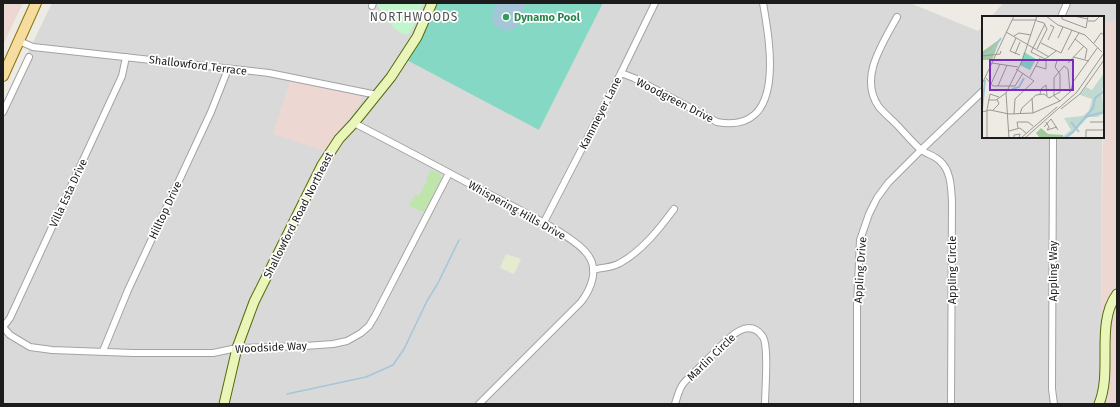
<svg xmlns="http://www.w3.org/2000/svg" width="1120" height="407" viewBox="0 0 1120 407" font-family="'Fira Sans',sans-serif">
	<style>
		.residential { fill: #dad9d9 }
		.commercial { fill: #edd7d2 }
		.farmland { fill: #e5ebcf }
		.grass { fill: #bfe5ab }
		.park { fill: #c1f6cd }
		.pitch { fill: #85d8c3 }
		.water { fill: #a5c6d8 }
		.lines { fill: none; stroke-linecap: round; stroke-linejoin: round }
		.stream { stroke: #a5c6d8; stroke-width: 1.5 }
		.street-casing { stroke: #a3a3a3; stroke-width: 8 }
		.secondary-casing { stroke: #546c0b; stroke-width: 11 }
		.primary-casing { stroke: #8c7309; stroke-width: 12 }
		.street { stroke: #fff; stroke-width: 6 }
		.secondary { stroke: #eaf5b9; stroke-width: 9 }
		.primary { stroke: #f6dc9f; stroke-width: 10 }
		.leisure-dot { fill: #2e9e5b; stroke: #fff; stroke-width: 1.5 }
		.labels { text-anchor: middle; stroke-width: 3.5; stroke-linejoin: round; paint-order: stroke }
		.leisure-label { font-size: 11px; font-weight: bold; fill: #27864d; stroke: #fff; text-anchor: start }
		.street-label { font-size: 11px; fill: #1c1c1c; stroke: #fff }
		.neighbourhood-label { font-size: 12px; letter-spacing: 1px; fill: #4f4f4f; stroke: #fff }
		.inset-river { fill: none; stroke: #a5c6d8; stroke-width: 2 }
		.inset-road { fill: none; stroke: #999893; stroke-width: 1 }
		.view { fill: #7b2cbf; fill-opacity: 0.15; stroke: #7b2cbf; stroke-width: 2 }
		.inset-edge { fill: none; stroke: #1c1c1c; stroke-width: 2 }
	</style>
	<rect width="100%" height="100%" fill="#edebe3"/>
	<g class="residential">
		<polygon points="52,3 430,3 539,130 603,3 910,3 978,31 983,26 983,137 1102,137 1101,312 1107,393 1107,404 3,404 3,104"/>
		<polygon points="1003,3 1117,3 1117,21 1104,21 1103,86 1103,17 991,17"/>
	</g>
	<g class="commercial">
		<polygon points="3,3 23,3 3,45"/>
		<polygon points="1104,21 1117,21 1117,404 1107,404 1107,393 1101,312"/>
		<polygon points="290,81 360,96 361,99 360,104 324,151 273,134"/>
	</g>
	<polygon class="farmland" points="506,254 521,259 514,274 500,268"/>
	<polygon class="grass" points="431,170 440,174 442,178 424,212 409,206 415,194 419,196 428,179 426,178"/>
	<path class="park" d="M377 3H423L412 29 407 35C393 32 384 15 377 4Z"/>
	<polygon class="pitch" points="430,3 603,3 539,130 405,59"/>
	<polygon class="water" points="496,3 526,3 516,28 509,31 496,27 492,19"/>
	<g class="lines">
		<polyline class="stream" points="287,394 366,377 393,365 404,349 427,301 438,283 459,240"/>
		<defs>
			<g id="street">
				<polyline points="372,6 373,3"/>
				<path d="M897 17C883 43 858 78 879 107 884 113 891 119 896 124 904 132 911 141 919 148 925 154 934 155 940 161 951 171 951 187 952 201L951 404"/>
				<polyline points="1061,17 1067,3"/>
				<polyline points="19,41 33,47 269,73 377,95"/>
				<path d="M621 73 634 78 717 122C787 135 770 43 763 3"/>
				<polyline points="3,112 29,57"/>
				<path d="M354 123C397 145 440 168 483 191 509 204 535 217 560 232 570 239 581 245 588 255 599 270 591 289 581 302L479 404"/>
				<polyline points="1053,137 1052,389 1054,404"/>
				<polyline points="544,222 621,73 655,3"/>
				<path d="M593 270C602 267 612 268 620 263 642 251 660 228 674 209"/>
				<polyline points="3,327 10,335 30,347 52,350 133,353 213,353 237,348 305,346 333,344 347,341 361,333 369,326 375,316 449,173"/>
				<polyline points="3,327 10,318 122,76 126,57"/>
				<polyline points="103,351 128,290 211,112 228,69"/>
				<path d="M675 404C677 398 679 389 683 384 690 375 701 367 709 358 721 347 746 312 763 337 769 347 765 390 765 404"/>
				<polyline points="857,404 857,305 860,240 869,214 877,198 888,183 921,150 983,91"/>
			</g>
			<g id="secondary">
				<polyline points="224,404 237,348 254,302 322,165 339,139 354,123 391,77 417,37 432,3"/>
				<path d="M1099 404C1113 370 1095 324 1117 294"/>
			</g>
			<polyline id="primary" points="3,76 36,3"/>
		</defs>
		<use href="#street" class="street-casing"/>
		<use href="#secondary" class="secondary-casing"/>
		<use href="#primary" class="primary-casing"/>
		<use href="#street" class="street"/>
		<use href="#secondary" class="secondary"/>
		<use href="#primary" class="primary"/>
	</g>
	<circle class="leisure-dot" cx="506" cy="17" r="4"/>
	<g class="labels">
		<g class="leisure-label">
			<text x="514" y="21">Dynamo Pool</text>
		</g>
		<g class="street-label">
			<text transform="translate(198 65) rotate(7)" y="4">Shallowford Terrace</text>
			<text transform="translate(675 100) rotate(27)" y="4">Woodgreen Drive</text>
			<text transform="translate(600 113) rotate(-63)" y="4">Kammeyer Lane</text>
			<text transform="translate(68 193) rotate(-65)" y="4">Villa Esta Drive</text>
			<text transform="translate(165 210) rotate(-65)" y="4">Hilltop Drive</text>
			<text transform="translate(517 210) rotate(29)" y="4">Whispering Hills Drive</text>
			<text transform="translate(298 215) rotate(-63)" y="4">Shallowford Road Northeast</text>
			<text transform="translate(860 270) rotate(-86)" y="4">Appling Drive</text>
			<text transform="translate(952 270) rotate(-90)" y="4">Appling Circle</text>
			<text transform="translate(1053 271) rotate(-90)" y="4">Appling Way</text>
			<text transform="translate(271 347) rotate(-3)" y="4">Woodside Way</text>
			<text transform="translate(711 357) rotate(-44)" y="4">Marlin Circle</text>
		</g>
		<g class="neighbourhood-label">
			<text x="414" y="21">NORTHWOODS</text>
		</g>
	</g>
	<g transform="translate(982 16)">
		<rect width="122" height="122" fill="#edebe3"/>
		<path d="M18 23 10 44H0V36ZM59 112 66 118 81 119V121L58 122 54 117Z" fill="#a1ca9a"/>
		<path d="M122 57 120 80 122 97 116 101H106L86 122H79L89 114 82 102 101 100 107 95 110 83 98 79 104 71 110 74Z" fill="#c0dad2"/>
		<path d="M42 36 54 43 48 54 38 49Z" fill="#85d8c3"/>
		<path class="inset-river" d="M2 39 10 35 19 22M30 73 37 71 42 62M0 93 3 64M103 101 122 96M89 106 97 116M83 122 91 116 111 92 113 82 122 75"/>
		<path class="inset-road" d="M64 0 76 9 103 19 120 36M80 0V3L104 12 106 0M92 0 106 3M30 4H55M55 5 62 7 65 13 55 33M106 5H113L118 0M63 8 49 36 63 43 74 35M24 16 67 41M32 20 37 17 49 19M34 22 28 35 38 39M76 22 81 11M93 23 105 33 103 43M66 24 72 11 68 9M59 27 79 37 90 14M112 27 119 17 122 19M86 34 97 17M33 38 38 26M0 40 18 38 19 35M91 41 107 45M10 47 36 51M86 47 102 30M54 50 64 53V43M48 61 58 42M4 62 11 70H33L41 57M0 68 32 0M9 68 18 48M16 70 25 49M58 78 59 73 64 69 65 80M50 82 51 97M6 84H14L24 77M78 85 72 80V62L82 50 86 53 88 76M79 93 98 78 122 44M5 94V122M5 94 8 78 17 81M11 94 17 88 15 83M0 96 8 94 27 98 51 97 78 85 89 75 91 66 116 31M32 98 33 83 52 65 34 53M38 98 40 92 54 79 62 78 67 82 78 76V58L73 51 75 45M64 106 67 111 65 114 75 111M108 106H122M62 111 69 103 76 114M36 112 35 106H46L51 110M27 115 38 112 44 117M27 122 24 77 40 45 55 0M32 122V119L38 118 37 122M39 122 75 91M43 122 95 76 122 37M104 122V114H122"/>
		<path class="view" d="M8 44H91V74H8Z"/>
		<rect width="122" height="122" class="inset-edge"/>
	</g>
	<rect width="1120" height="407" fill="none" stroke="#1c1c1c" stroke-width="8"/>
</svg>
